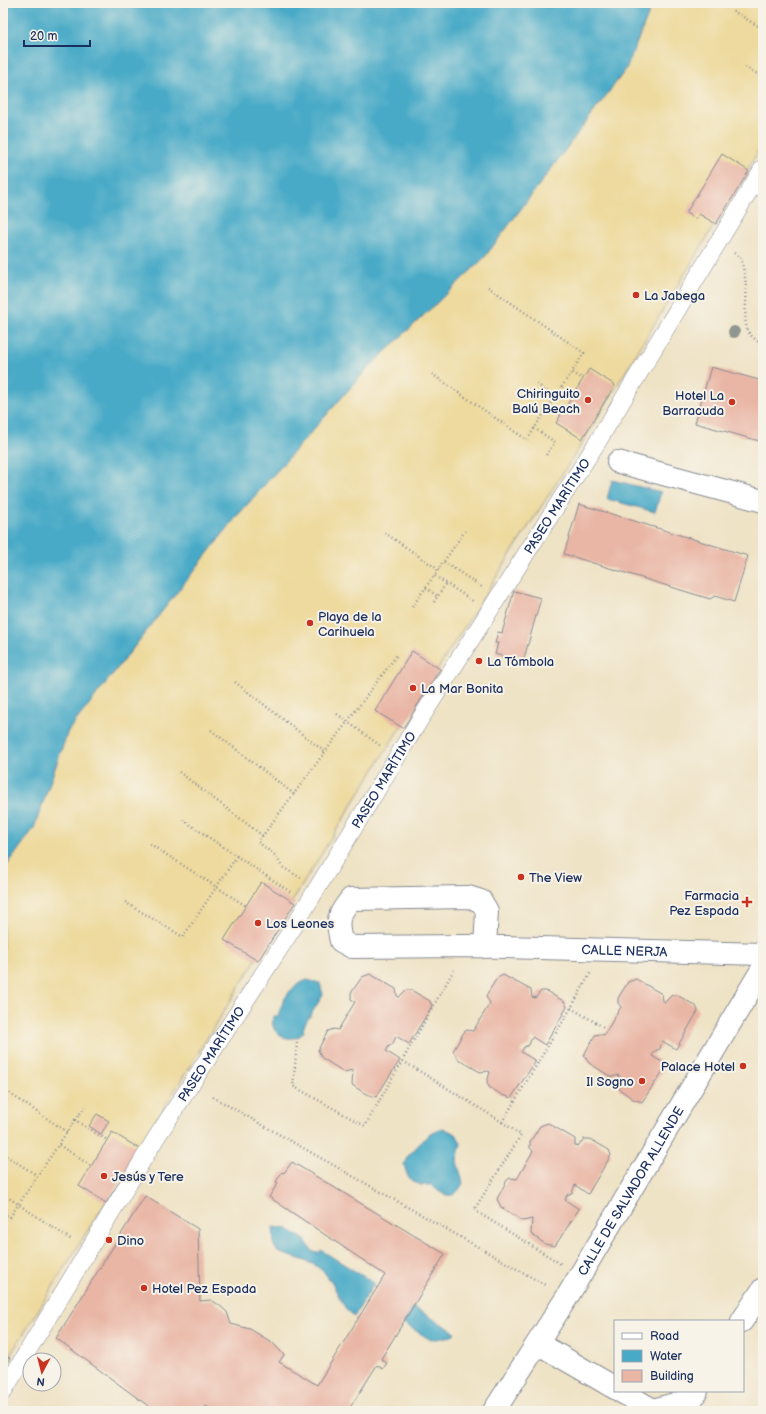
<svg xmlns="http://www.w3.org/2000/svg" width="766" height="1414" viewBox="0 0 766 1414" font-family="'Balsamiq Sans',sans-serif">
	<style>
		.sand { fill: #eeda9e; stroke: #84847e }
		.water { fill: #48aac7; stroke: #326c92 }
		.building { fill: #e9b5a4 }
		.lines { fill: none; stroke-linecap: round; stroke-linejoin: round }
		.pedestrian-casing { stroke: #858992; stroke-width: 18 }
		.minor-casing { stroke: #858992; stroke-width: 24 }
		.path { stroke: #858992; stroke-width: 2.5; stroke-dasharray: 1 3; stroke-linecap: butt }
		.pedestrian { stroke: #fff; stroke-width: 17 }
		.minor { stroke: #fff; stroke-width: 22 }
		.tree { fill: #909690 }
		.poi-dot { fill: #c8321e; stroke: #f7f3e8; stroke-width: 1.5 }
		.labels { text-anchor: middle; stroke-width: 4; stroke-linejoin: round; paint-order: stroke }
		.poi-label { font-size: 13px; fill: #1b2f5e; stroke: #f7f3e8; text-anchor: start }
		.street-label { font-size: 13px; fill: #1b2f5e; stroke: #f7f3e8 }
	</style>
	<rect width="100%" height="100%" fill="#f7f3e8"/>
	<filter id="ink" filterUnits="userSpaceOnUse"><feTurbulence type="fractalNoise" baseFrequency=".025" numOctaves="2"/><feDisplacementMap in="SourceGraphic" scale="8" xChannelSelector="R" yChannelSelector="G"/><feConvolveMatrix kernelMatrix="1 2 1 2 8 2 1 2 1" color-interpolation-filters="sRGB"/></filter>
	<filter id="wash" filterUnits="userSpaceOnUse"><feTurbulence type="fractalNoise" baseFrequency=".012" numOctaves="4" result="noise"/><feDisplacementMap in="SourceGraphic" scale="16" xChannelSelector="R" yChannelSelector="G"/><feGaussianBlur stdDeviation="0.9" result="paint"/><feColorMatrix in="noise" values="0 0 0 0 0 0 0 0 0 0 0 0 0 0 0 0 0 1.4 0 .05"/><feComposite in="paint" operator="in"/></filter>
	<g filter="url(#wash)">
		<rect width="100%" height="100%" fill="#efe3c6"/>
		<polygon class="sand" points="653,3 763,3 763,142 743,178 587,435 396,734 3,1367 3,871 34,828 68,731 237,516 367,369 484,258 626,69"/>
		<g class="water">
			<polygon points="3,3 653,3 626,69 484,258 367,369 237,516 68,731 34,828 3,871"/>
			<polygon points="612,480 661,492 655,512 607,499"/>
			<path d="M307 980 320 983 323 995 305 1024 303 1029 304 1032C292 1046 268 1035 273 1016H278C283 999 289 987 307 980Z"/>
			<path d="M443 1128 456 1134 461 1143 457 1161 463 1183C455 1200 444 1198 432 1185H421L414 1182 408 1177 404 1165 407 1157 430 1133Z"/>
			<path d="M273 1227 288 1229 305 1240 313 1252 318 1253 321 1250 374 1283 354 1317C340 1306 338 1290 327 1276 315 1260 295 1259 278 1252L274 1246Z"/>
			<polygon points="413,1307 455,1332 452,1336 431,1340 403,1323"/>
		</g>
		<g id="blocks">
			<g class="building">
				<polygon points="722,154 749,171 716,224 699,214 696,219 686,213"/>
				<polygon points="711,367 763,381 763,442 695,423"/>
				<polygon points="589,369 615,385 582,439 556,423"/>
				<polygon points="579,504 748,556 734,602 715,596 710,599 564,554"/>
				<polygon points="514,591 541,598 523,662 495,654 498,643 495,643 498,632 502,633"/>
				<polygon points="412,651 440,669 403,728 375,711"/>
				<polygon points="261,882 295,903 258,961 224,940"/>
				<polygon points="370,974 396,989 397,996 399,997 406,990 411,990 430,1001 432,1006 409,1044 396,1036 393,1044 389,1046 386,1051 400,1060 376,1097 366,1094 352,1085 353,1070 344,1072 322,1058 318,1050 328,1031 334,1029 338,1030 355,1002 351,999 351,993 362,977"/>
				<polygon points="503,975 531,990 532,997 535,998 541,991 546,991 565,1002 567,1007 545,1045 532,1037 529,1045 524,1047 521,1052 536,1061 511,1098 502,1095 489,1087 487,1082 490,1072 488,1071 480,1072 458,1059 453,1051 464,1032 467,1030 473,1031 490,1003 486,997 487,994 497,978"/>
				<polygon points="636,979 662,994 663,1001 665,1002 672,995 677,995 696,1006 698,1011 676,1049 662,1041 660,1049 655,1051 652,1056 667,1065 642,1102 633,1099 619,1089 619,1075 611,1077 589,1063 584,1055 595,1035 600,1034 604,1035 621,1007 618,1003 618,998 628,982"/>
				<polygon points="97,1114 109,1121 101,1134 89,1126"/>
				<polygon points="548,1123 575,1139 575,1145 578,1146 584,1139 590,1139 609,1150 611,1155 588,1194 575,1185 572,1193 567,1195 565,1200 579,1209 555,1246 545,1244 531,1234 532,1219 523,1221 501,1207 497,1199 507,1180 510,1178 517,1179 533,1151 530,1148 530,1142 540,1126"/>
				<polygon points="112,1132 140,1149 106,1203 79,1186"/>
				<polygon points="292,1162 445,1254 381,1359 387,1363 383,1369 377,1365 351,1406 354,1411 214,1411 206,1406 203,1411 155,1411 56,1338 145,1196 198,1229 200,1301 211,1300 219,1305 227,1312 231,1324 250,1329 273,1343 284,1355 279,1362 317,1385 385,1275 269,1197 278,1183 276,1182 282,1172 284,1173"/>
				<polygon points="3,1355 10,1358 3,1369"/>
			</g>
		</g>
	</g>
	<g filter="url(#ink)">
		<use href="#blocks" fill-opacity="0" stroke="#858992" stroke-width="1"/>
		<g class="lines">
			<defs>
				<g id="pedestrian">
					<path id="s1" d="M3 1392 156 1138 291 931 419 721 595 446 763 168"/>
				</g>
				<g id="minor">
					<polyline points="618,462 763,501"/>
					<path id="s2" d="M485 947 487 911 481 901 468 897 351 899C338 915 336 920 341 941L352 947 467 946 763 954"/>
					<polyline points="742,1321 763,1289"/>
					<polyline points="539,1344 615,1388"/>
					<polyline points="620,1391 653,1410 692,1399 697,1391"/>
					<path id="s3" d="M494 1411 567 1297 763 968"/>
				</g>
			</defs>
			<use href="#pedestrian" class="pedestrian-casing"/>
			<use href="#minor" class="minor-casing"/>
			<g class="path">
				<polyline points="733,11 763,29"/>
				<polyline points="745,67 763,77"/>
				<path d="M734 253 741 258C743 268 746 279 746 289 748 312 737 332 763 344"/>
				<polyline points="488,287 584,353 572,372 583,379"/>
				<polyline points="432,374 527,440 548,407 561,415"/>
				<polyline points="537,384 555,397"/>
				<polyline points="548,407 572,372"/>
				<polyline points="534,428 555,442 546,455"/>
				<polyline points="385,533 439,570"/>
				<polyline points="444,562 482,587"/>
				<polyline points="435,576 473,601"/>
				<polyline points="426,588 437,596"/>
				<polyline points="434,602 446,583"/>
				<polyline points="412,607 465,531"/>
				<polyline points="235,682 325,752"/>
				<polyline points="337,714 382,747"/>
				<polyline points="211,730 294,794"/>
				<polyline points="179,772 263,836"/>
				<polyline points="183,820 292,893"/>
				<polyline points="150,844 246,906"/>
				<polyline points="301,878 282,867 276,856 258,842 397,655"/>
				<polyline points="125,902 183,937 237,856"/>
				<polyline points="571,1008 605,1028"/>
				<polyline points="297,1043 293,1086 365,1126 455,968"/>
				<polyline points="403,1061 502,1122 571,1008 591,972"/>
				<polyline points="3,1089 67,1132"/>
				<polyline points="213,1097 547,1286"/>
				<polyline points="75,1120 85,1107"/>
				<polyline points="502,1122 521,1135 474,1210 561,1264"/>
				<polyline points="59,1145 91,1166"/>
				<polyline points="3,1154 38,1176"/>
				<polyline points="3,1194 72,1240"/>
				<polyline points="3,1213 10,1217 75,1120 107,1140"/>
			</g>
			<use href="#pedestrian" class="pedestrian"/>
			<use href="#minor" class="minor"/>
		</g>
		<circle class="tree" cx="734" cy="332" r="6"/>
	</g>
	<g class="poi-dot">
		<circle cx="636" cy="295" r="4"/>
		<circle cx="588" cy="400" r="4"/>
		<circle cx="732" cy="402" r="4"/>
		<circle cx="310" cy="623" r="4"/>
		<circle cx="479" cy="661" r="4"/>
		<circle cx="413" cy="688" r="4"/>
		<circle cx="521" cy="877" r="4"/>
		<path d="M745 896h4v4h4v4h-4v4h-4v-4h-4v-4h4z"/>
		<circle cx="258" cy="923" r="4"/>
		<circle cx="743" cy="1066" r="4"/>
		<circle cx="642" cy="1081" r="4"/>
		<circle cx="104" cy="1176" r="4"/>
		<circle cx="109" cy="1240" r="4"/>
		<circle cx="144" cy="1288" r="4"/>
	</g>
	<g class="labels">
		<g class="poi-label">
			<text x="644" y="300">La Jabega</text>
			<text x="580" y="398" text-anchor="end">Chiringuito<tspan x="580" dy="15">Balú Beach</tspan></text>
			<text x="724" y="400" text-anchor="end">Hotel La<tspan x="724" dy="15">Barracuda</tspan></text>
			<text x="318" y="621">Playa de la<tspan x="318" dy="15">Carihuela</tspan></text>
			<text x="487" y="666">La Tómbola</text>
			<text x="421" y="693">La Mar Bonita</text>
			<text x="529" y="882">The View</text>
			<text x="739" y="900" text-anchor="end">Farmacia<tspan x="739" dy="15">Pez Espada</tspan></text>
			<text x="266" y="928">Los Leones</text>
			<text x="735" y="1071" text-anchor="end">Palace Hotel</text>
			<text x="634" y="1086" text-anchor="end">Il Sogno</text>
			<text x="112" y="1181">Jesús y Tere</text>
			<text x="117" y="1245">Dino</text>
			<text x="152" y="1293">Hotel Pez Espada</text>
		</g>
		<g class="street-label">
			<text dy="5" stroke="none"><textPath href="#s1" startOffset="1045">PASEO MARÍTIMO</textPath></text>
			<text dy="5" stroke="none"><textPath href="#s1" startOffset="721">PASEO MARÍTIMO</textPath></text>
			<text dy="5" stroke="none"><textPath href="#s2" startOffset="509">CALLE NERJA</textPath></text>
			<text dy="5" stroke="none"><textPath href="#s1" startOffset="397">PASEO MARÍTIMO</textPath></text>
			<text dy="5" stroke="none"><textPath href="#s3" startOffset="259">CALLE DE SALVADOR ALLENDE</textPath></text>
		</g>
	</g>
	<rect width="766" height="1414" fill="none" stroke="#f7f3e8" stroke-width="16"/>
	<rect x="614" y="1320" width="130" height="72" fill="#f7f3e8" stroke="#9fa5b1"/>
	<rect x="622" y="1333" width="20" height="6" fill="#ffffff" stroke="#9fa5b1"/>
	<text x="650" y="1340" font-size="12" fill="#1b2f5e">Road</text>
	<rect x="622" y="1350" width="20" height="12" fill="#48aac7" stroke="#9fa5b1"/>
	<text x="650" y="1360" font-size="12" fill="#1b2f5e">Water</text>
	<rect x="622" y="1370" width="20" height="12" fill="#e9b5a4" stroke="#9fa5b1"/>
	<text x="650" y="1380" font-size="12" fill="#1b2f5e">Building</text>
	<g transform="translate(42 1372) rotate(187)"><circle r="19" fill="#f7f3e8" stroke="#9fa5b1"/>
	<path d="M0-3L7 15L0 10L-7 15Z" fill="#c8321e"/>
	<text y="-6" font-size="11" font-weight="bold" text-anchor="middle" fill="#1b2f5e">N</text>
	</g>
	<path d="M24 40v6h66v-6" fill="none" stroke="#1b2f5e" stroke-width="2"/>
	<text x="30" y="40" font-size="12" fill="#1b2f5e" stroke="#f7f3e8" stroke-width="3" paint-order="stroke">20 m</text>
</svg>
